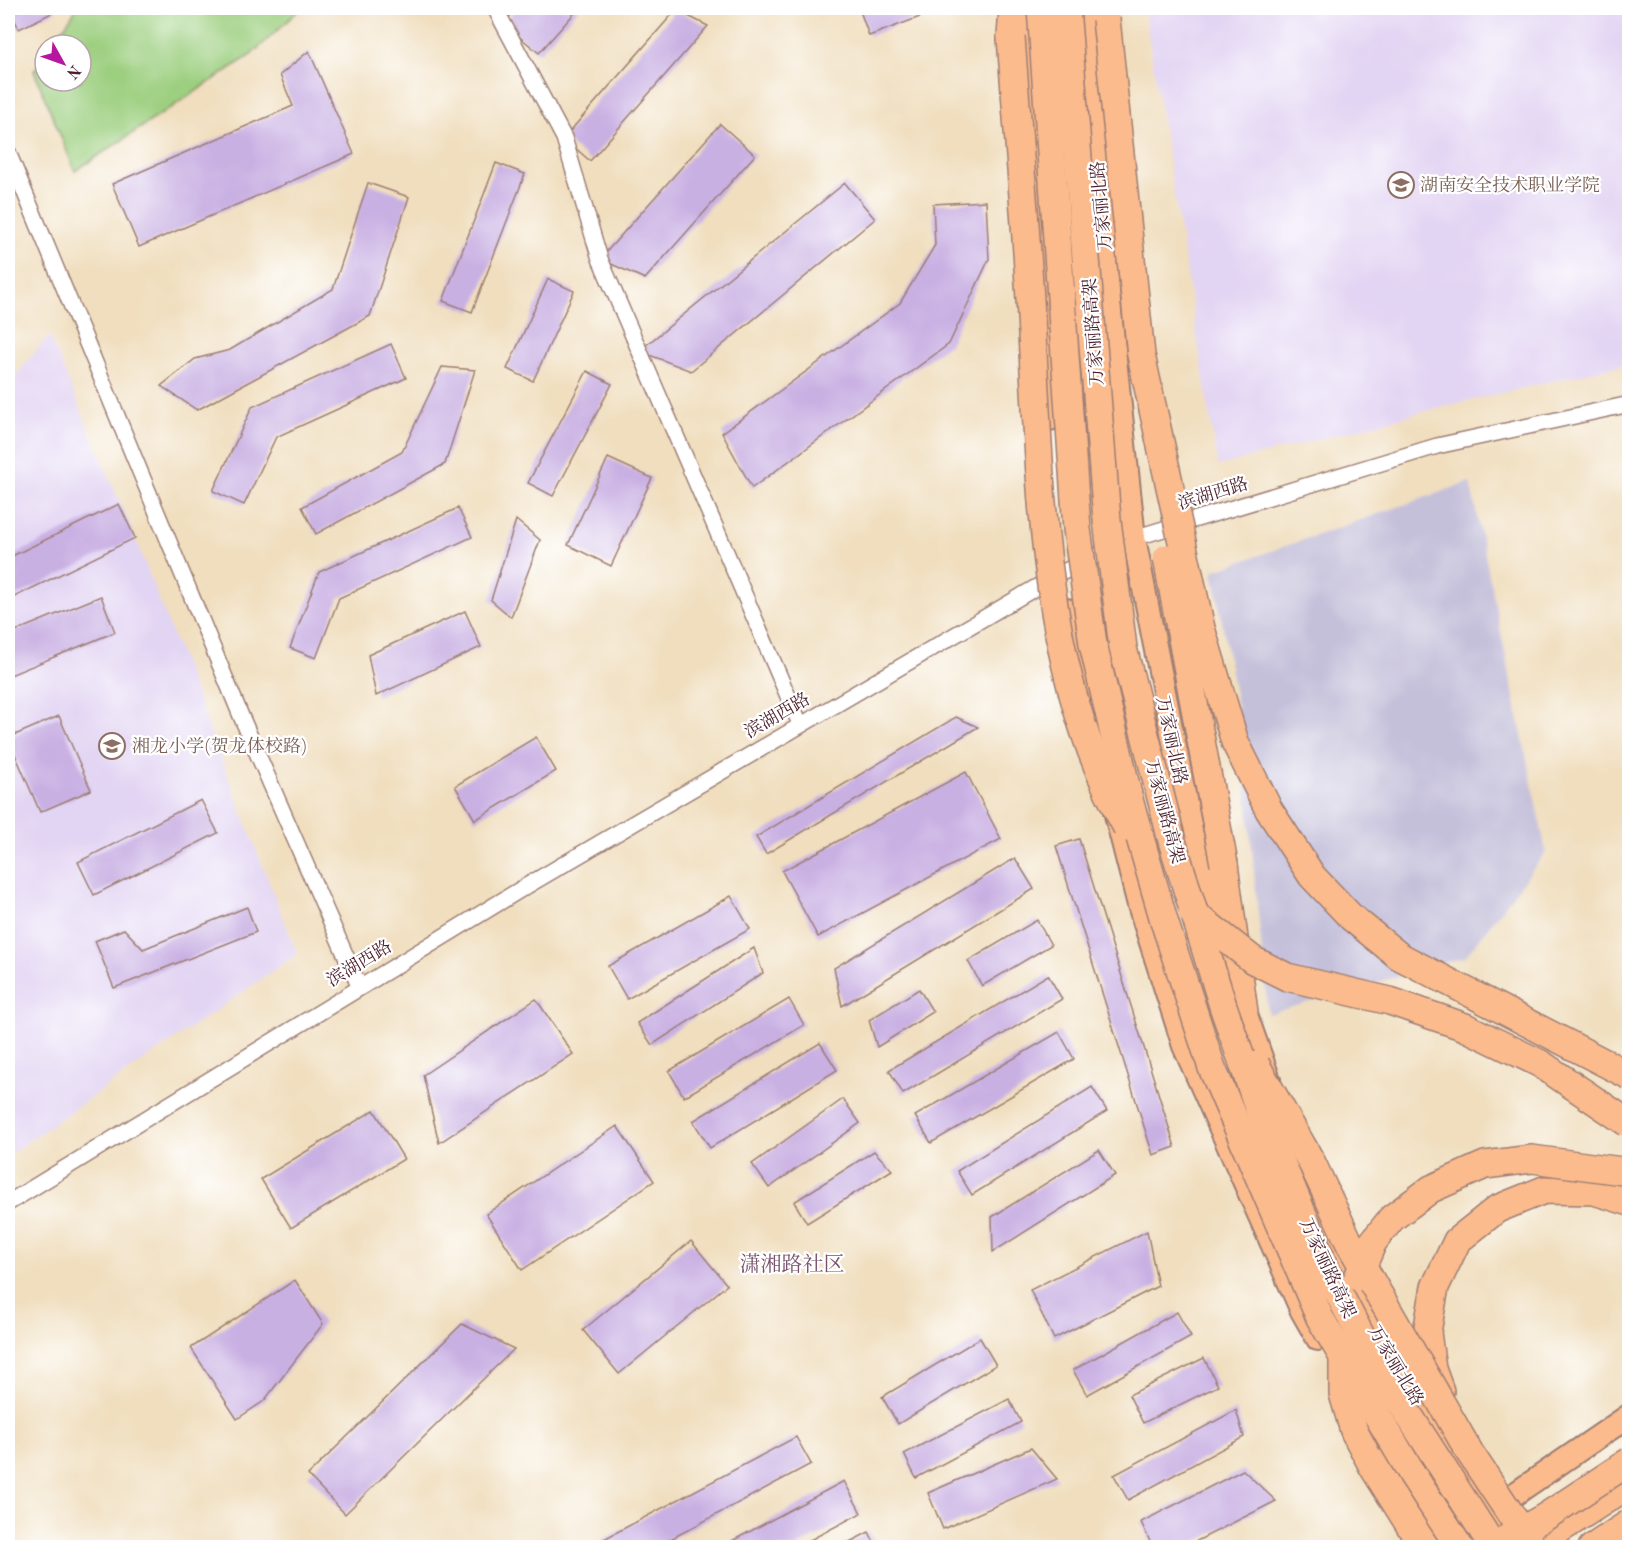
<svg xmlns="http://www.w3.org/2000/svg" width="1637" height="1555" viewBox="0 0 1637 1555" font-family="'Old Standard TT','Noto Serif SC',serif">
	<style>
		.built { fill: #e2d4f3 }
		.industrial { fill: #c5c0da }
		.green { fill: #9ccf7f; stroke: #737755; stroke-width: 1.5 }
		.building { fill: #c9b0e3 }
		.lines { fill: none; stroke-linecap: round; stroke-linejoin: round }
		.street-casing { stroke: #9d7e74; stroke-width: 18 }
		.primary-casing { stroke: #9d7e74; stroke-width: 26 }
		.highway-casing { stroke: #9d7e74; stroke-width: 30 }
		.street { stroke: #fff; stroke-width: 15 }
		.primary { stroke: #fbbb8d; stroke-width: 22 }
		.highway { stroke: #fbbb8d; stroke-width: 27 }
		.highway-bridge-casing { stroke: #9d7e74; stroke-width: 30; stroke-linecap: butt }
		.highway-bridge { stroke: #fbbb8d; stroke-width: 27 }
		.labels { text-anchor: middle; stroke-width: 4.5; stroke-linejoin: round; paint-order: stroke }
		.education-label { font-size: 18px; fill: #785e54; stroke: #fff; text-anchor: start }
		.street-label { font-size: 18px; fill: #4a1f2b; stroke: #fff }
		.quarter-label { font-size: 21px; fill: #76526b; stroke: #fff }
	</style>
	<rect width="100%" height="100%" fill="#fff"/>
	<filter id="ink" filterUnits="userSpaceOnUse"><feTurbulence type="fractalNoise" baseFrequency=".0167" numOctaves="2"/><feDisplacementMap in="SourceGraphic" scale="12" xChannelSelector="R" yChannelSelector="G"/><feConvolveMatrix kernelMatrix="1 2 1 2 8 2 1 2 1" color-interpolation-filters="sRGB"/></filter>
	<filter id="wash" filterUnits="userSpaceOnUse"><feTurbulence type="fractalNoise" baseFrequency=".008" numOctaves="4" result="noise"/><feDisplacementMap in="SourceGraphic" scale="24" xChannelSelector="R" yChannelSelector="G"/><feGaussianBlur stdDeviation="1.35" result="paint"/><feColorMatrix in="noise" values="0 0 0 0 0 0 0 0 0 0 0 0 0 0 0 0 0 1.4 0 .05"/><feComposite in="paint" operator="in"/></filter>
	<g filter="url(#wash)">
		<rect width="100%" height="100%" fill="#f0debe"/>
		<g class="built">
			<polygon points="1144,8 1629,8 1629,363 1425,411 1218,466"/>
			<polygon points="49,335 135,538 297,954 8,1155 8,385"/>
		</g>
		<polygon class="industrial" points="1470,482 1546,852 1465,957 1268,1014 1239,717 1213,571"/>
		<polygon class="green" points="77,8 301,8 251,55 75,171 34,71 45,55 45,81 81,81 81,45 52,45"/>
		<g id="blocks">
			<g class="building">
				<polygon points="9,8 54,8 56,11 19,29"/>
				<polygon points="516,8 579,8 539,53 504,24"/>
				<polygon points="859,8 944,8 869,36"/>
				<polygon points="676,10 708,26 590,161 564,138"/>
				<polygon points="309,51 354,154 139,247 112,184 293,106 280,75"/>
				<polygon points="720,124 755,155 645,279 600,259"/>
				<polygon points="496,163 525,174 472,312 443,301"/>
				<polygon points="368,183 409,197 370,316 197,410 161,386 195,359 230,350 333,289"/>
				<polygon points="845,183 875,219 691,371 639,351"/>
				<polygon points="986,201 989,259 949,344 752,488 722,433 900,303 935,245 933,204"/>
				<polygon points="548,279 574,291 533,381 507,369"/>
				<polygon points="391,344 406,378 276,437 244,505 213,491 252,407"/>
				<polygon points="442,367 475,370 445,464 316,534 302,507 402,452"/>
				<polygon points="587,371 612,384 553,496 528,483"/>
				<polygon points="608,458 652,478 611,566 568,545"/>
				<polygon points="119,504 135,538 8,600 8,558"/>
				<polygon points="458,508 472,537 339,598 316,658 290,648 319,572"/>
				<polygon points="516,520 540,540 511,617 491,600"/>
				<polygon points="101,596 115,632 8,676 8,634"/>
				<polygon points="465,611 481,647 376,696 368,655"/>
				<polygon points="59,716 91,790 40,812 8,738"/>
				<polygon points="956,717 978,727 766,854 756,837"/>
				<polygon points="536,737 556,771 475,820 455,786"/>
				<polygon points="966,772 1001,839 818,937 782,871"/>
				<polygon points="201,800 218,833 94,895 78,862"/>
				<polygon points="1079,839 1175,1147 1153,1155 1056,846"/>
				<polygon points="1015,858 1034,889 842,1006 834,968"/>
				<polygon points="731,896 750,929 627,999 608,966"/>
				<polygon points="247,907 256,932 114,988 95,941 124,929 143,949"/>
				<polygon points="1037,920 1051,945 982,986 968,961"/>
				<polygon points="754,948 763,973 652,1045 637,1023"/>
				<polygon points="1048,975 1062,999 903,1094 889,1070"/>
				<polygon points="919,989 933,1012 877,1047 869,1020"/>
				<polygon points="536,999 573,1054 439,1143 423,1075"/>
				<polygon points="789,999 804,1025 684,1097 669,1071"/>
				<polygon points="1059,1032 1074,1059 931,1143 915,1116"/>
				<polygon points="820,1043 837,1070 710,1148 693,1121"/>
				<polygon points="1092,1087 1107,1111 972,1195 957,1171"/>
				<polygon points="843,1099 860,1123 769,1188 752,1164"/>
				<polygon points="374,1110 404,1159 291,1228 261,1179"/>
				<polygon points="617,1126 654,1181 522,1270 486,1214"/>
				<polygon points="1099,1150 1115,1175 993,1252 992,1217"/>
				<polygon points="874,1151 892,1170 807,1223 794,1202"/>
				<polygon points="1147,1231 1158,1286 1054,1339 1030,1290"/>
				<polygon points="691,1241 727,1285 619,1374 583,1330"/>
				<polygon points="295,1280 323,1324 264,1401 237,1419 191,1348"/>
				<polygon points="1177,1312 1191,1337 1087,1395 1073,1370"/>
				<polygon points="462,1324 514,1349 345,1514 308,1475"/>
				<polygon points="980,1338 996,1365 898,1424 882,1397"/>
				<polygon points="1204,1358 1218,1386 1143,1423 1129,1395"/>
				<polygon points="1009,1399 1021,1422 916,1478 904,1454"/>
				<polygon points="1236,1410 1244,1437 1128,1500 1114,1475"/>
				<polygon points="796,1437 811,1464 654,1548 587,1548"/>
				<polygon points="1031,1448 1057,1479 943,1529 928,1493"/>
				<polygon points="1243,1470 1276,1501 1183,1548 1153,1548 1141,1522"/>
				<polygon points="844,1481 861,1513 795,1548 719,1548"/>
				<polygon points="869,1532 877,1548 838,1548"/>
			</g>
		</g>
	</g>
	<g filter="url(#ink)">
		<use href="#blocks" fill-opacity="0" stroke="#9d7e74" stroke-width="1.5"/>
		<g class="lines">
			<defs>
				<g id="street">
					<polyline points="495,8 564,138 600,259 800,724"/>
					<polyline points="8,152 241,716 359,986"/>
					<polyline points="8,1203 518,891 1059,574 1134,538 1437,446 1630,404"/>
				</g>
				<g id="primary">
					<polyline points="1022,8 1043,266 1050,419"/>
					<polyline points="1084,8 1109,302 1134,538 1194,845 1223,940"/>
					<polyline points="1067,610 1085,689"/>
					<polyline points="1115,811 1139,905 1184,1046 1302,1311 1318,1339"/>
					<polyline points="1239,995 1269,1080"/>
					<polyline points="1322,1214 1361,1306 1415,1398 1513,1548"/>
					<polyline points="1387,1458 1440,1548"/>
					<polyline points="1490,1511 1630,1415"/>
				</g>
				<g id="highway">
					<polyline points="1011,37 1013,8"/>
					<polyline points="1224,864 1244,1012"/>
					<polyline points="1440,1391 1432,1369 1427,1332 1435,1287 1457,1241 1497,1209 1544,1190 1594,1191 1630,1202"/>
					<polyline points="1354,1431 1373,1467 1424,1548"/>
					<polyline points="1531,1548 1630,1484"/>
					<polyline points="1592,1548 1630,1523"/>
				</g>
			</defs>
			<use href="#street" class="street-casing"/>
			<use href="#primary" class="primary-casing"/>
			<use href="#highway" class="highway-casing"/>
			<use href="#street" class="street"/>
			<use href="#primary" class="primary"/>
			<use href="#highway" class="highway"/>
			<defs>
				<g id="highway-bridge">
					<polyline points="1041,8 1077,529 1093,644 1130,803 1165,924 1212,1068 1320,1318 1412,1474 1460,1548"/>
					<polyline points="1066,8 1107,520 1123,648 1172,841 1223,1006 1261,1115 1325,1267 1373,1359 1494,1548"/>
					<polyline points="1106,19 1141,355 1201,628 1235,742 1269,810 1312,876 1351,917 1399,956 1630,1076"/>
					<path d="M1011 37C1018 136 1027 236 1032 335 1042 504 1042 677 1127 828"/>
					<polyline points="1167,558 1224,864"/>
					<polyline points="1192,912 1253,960 1287,977 1390,1001 1465,1027 1541,1064 1628,1123"/>
					<polyline points="1256,1065 1312,1163 1350,1244 1470,1453 1533,1548"/>
					<polyline points="1358,1277 1373,1242 1392,1218 1431,1189 1485,1165 1532,1159 1630,1172"/>
					<polyline points="1343,1359 1343,1394 1354,1431"/>
					<polyline points="1506,1539 1545,1517 1630,1461"/>
				</g>
			</defs>
			<use href="#highway-bridge" class="highway-bridge-casing"/>
			<use href="#highway-bridge" class="highway-bridge"/>
		</g>
	</g>
	<defs>
		<symbol id="university-ring" viewBox="-11 -11 22 22"><circle r="9.5" fill="#fff" stroke="#8d6e63" stroke-width="1.5"/><path d="M0-5L7-2L0 1L-7-2ZM-4 1L0 2.5L4 1V4Q0 6-4 4Z" fill="#8d6e63"/></symbol>
		<symbol id="school-ring" viewBox="-11 -11 22 22"><circle r="9.5" fill="#fff" stroke="#8d6e63" stroke-width="1.5"/><path d="M0-5L7-2L0 1L-7-2ZM-4 1L0 2.5L4 1V4Q0 6-4 4Z" fill="#8d6e63"/></symbol>
	</defs>
	<g fill-rule="evenodd">
		<use href="#university-ring" x="1386" y="170" width="30" height="30"/>
		<use href="#school-ring" x="97" y="731" width="30" height="30"/>
	</g>
	<g class="labels">
		<g class="education-label">
			<text x="1420" y="191">湖南安全技术职业学院</text>
			<text x="132" y="752">湘龙小学(贺龙体校路)</text>
		</g>
		<g class="street-label">
			<text transform="translate(1101 206) rotate(-95)" y="6">万家丽北路</text>
			<text transform="translate(1093 332) rotate(-94)" y="6">万家丽路高架</text>
			<text transform="translate(1213 493) rotate(-17)" y="6">滨湖西路</text>
			<text transform="translate(777 715) rotate(-30)" y="6">滨湖西路</text>
			<text transform="translate(1172 740) rotate(78)" y="6">万家丽北路</text>
			<text transform="translate(1165 811) rotate(75)" y="6">万家丽路高架</text>
			<text transform="translate(359 963) rotate(-31)" y="6">滨湖西路</text>
			<text transform="translate(1328 1268) rotate(65)" y="6">万家丽路高架</text>
			<text transform="translate(1396 1365) rotate(59)" y="6">万家丽北路</text>
		</g>
		<g class="quarter-label">
			<text x="792" y="1271">潇湘路社区</text>
		</g>
	</g>
	<rect width="1637" height="1555" fill="none" stroke="#fff" stroke-width="30"/>
	<g transform="translate(63 63) rotate(130)"><circle r="28" fill="#ffffff" stroke="#b7a5aa" stroke-width="1.5"/>
	<path d="M0-4.5L10 22L0 15L-10 22Z" fill="#b5179e"/>
	<text y="-9" font-size="16" font-weight="bold" text-anchor="middle" fill="#4a1f2b">N</text>
	</g>
</svg>
